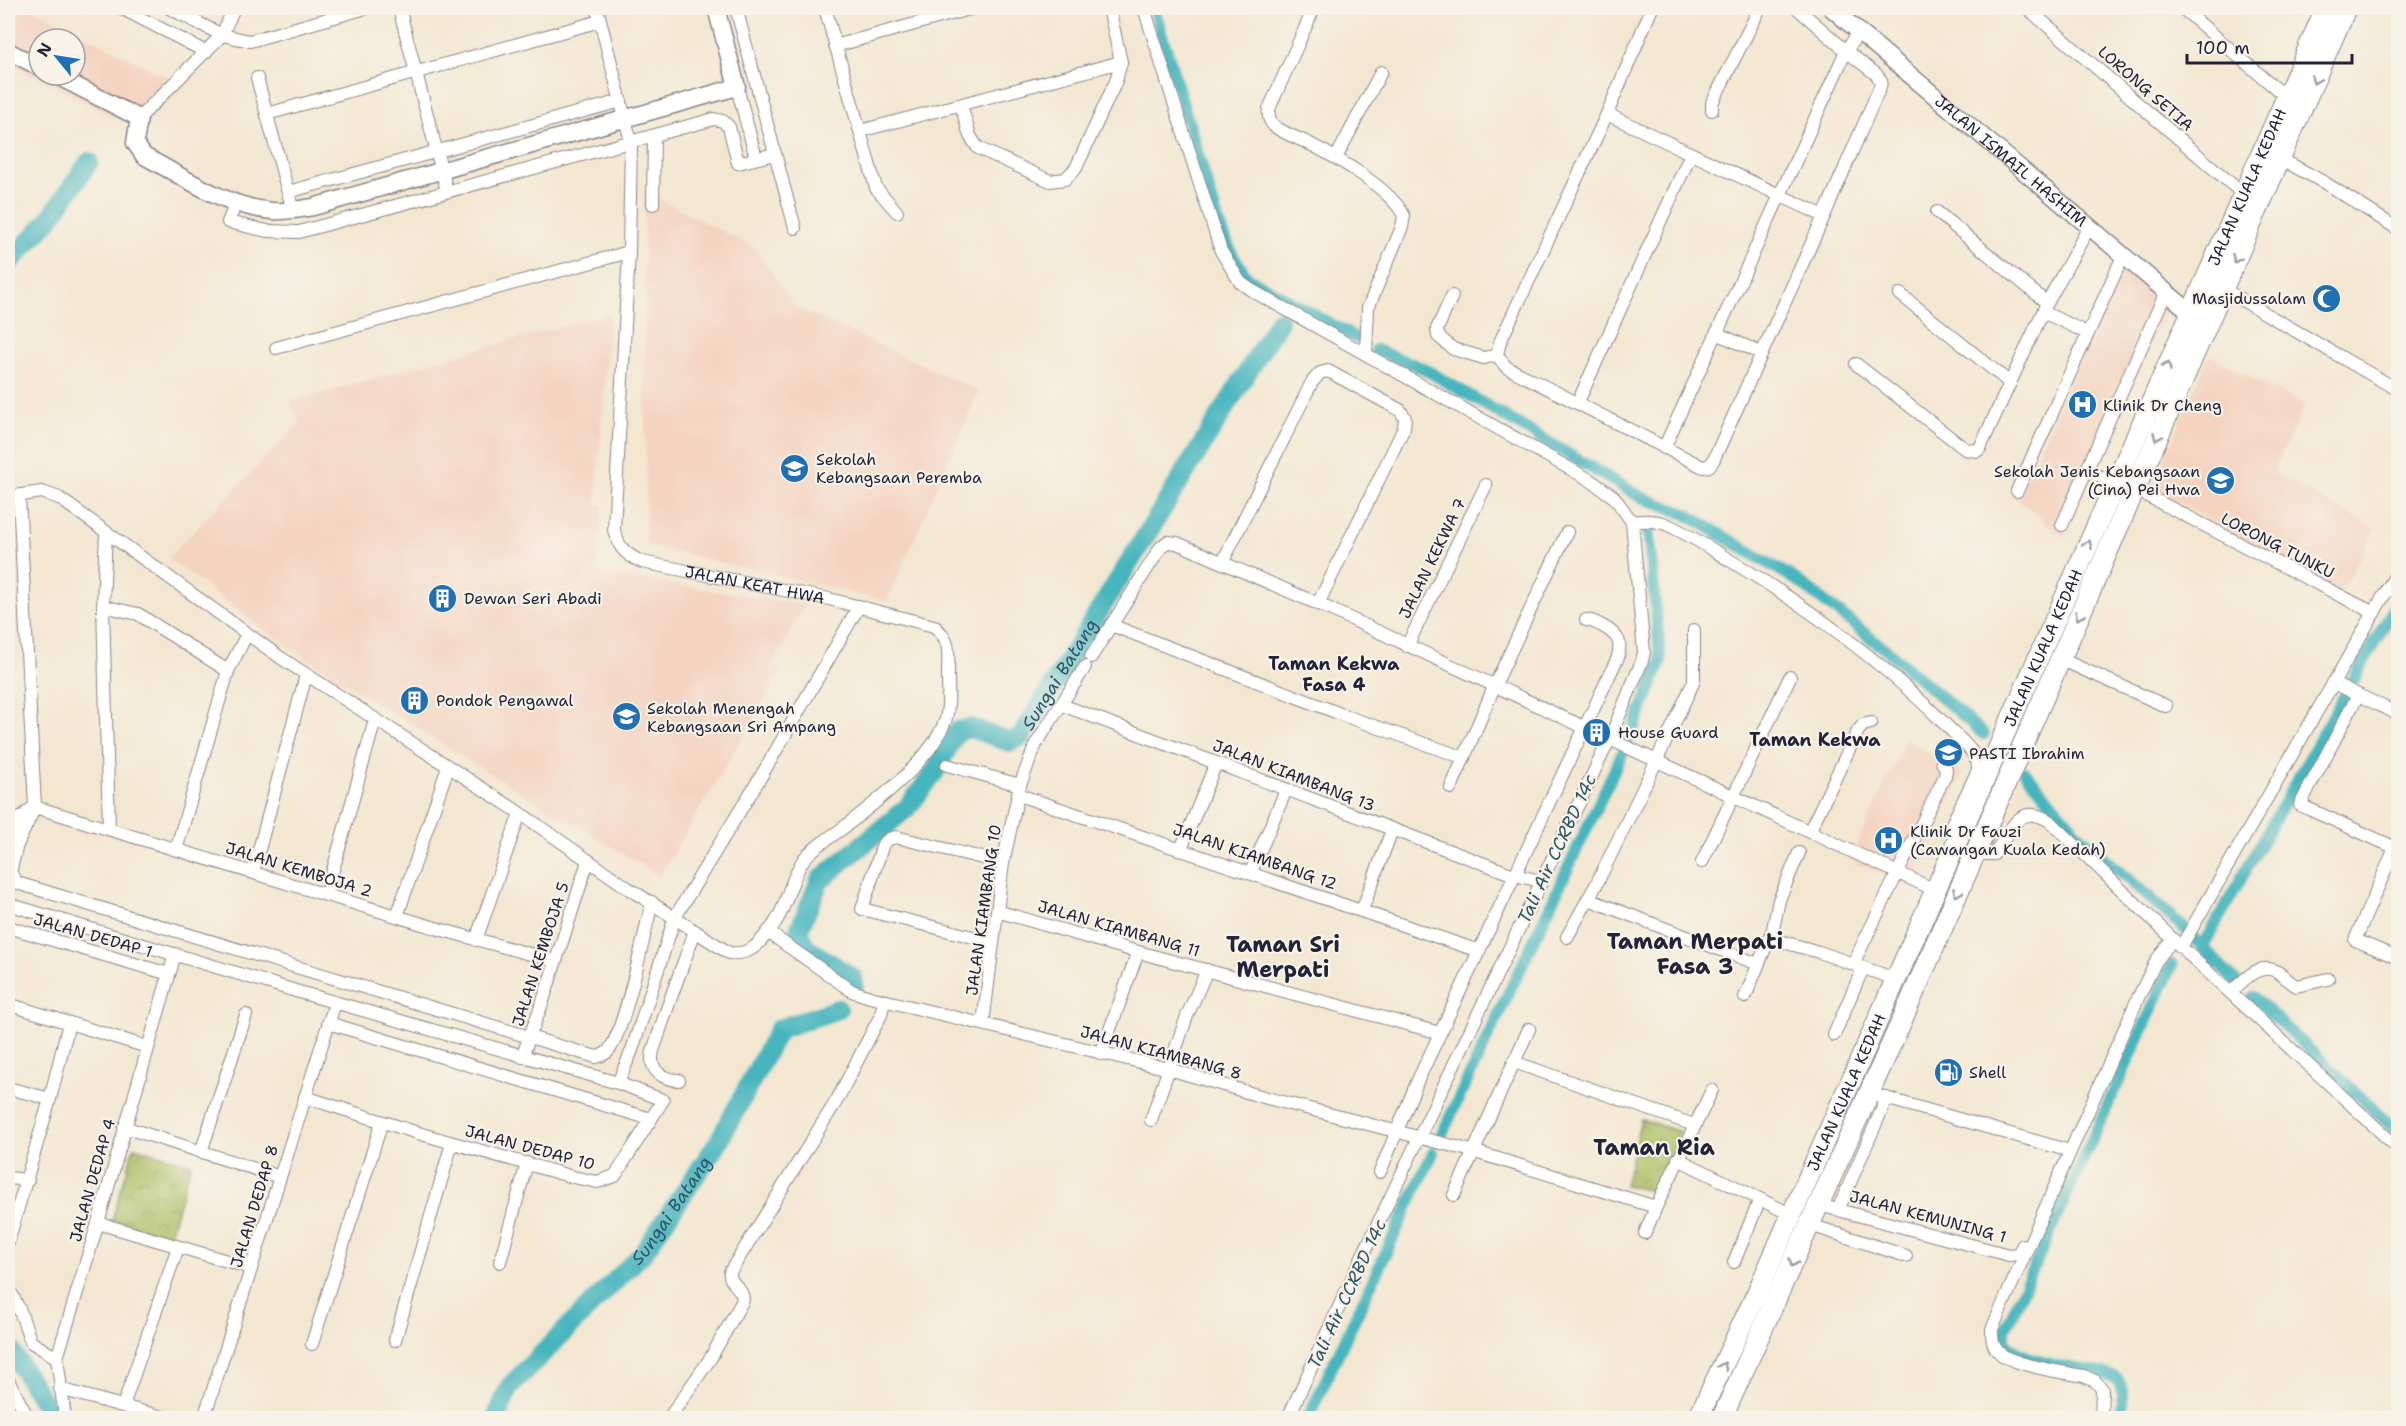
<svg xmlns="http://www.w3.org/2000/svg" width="2406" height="1426" viewBox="0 0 2406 1426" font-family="'Shantell Sans',sans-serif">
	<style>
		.built { fill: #f4d3c0; fill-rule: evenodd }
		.park { fill: url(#park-crowns); stroke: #66704e; stroke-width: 1.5 }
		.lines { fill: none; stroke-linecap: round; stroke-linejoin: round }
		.canal { stroke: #46b5be; stroke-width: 12 }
		.river { stroke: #46b5be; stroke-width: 20 }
		.minor-casing { stroke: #8a8486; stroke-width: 14 }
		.tertiary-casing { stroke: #8a8486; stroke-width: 19 }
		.primary-casing { stroke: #8a8486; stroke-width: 22 }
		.minor { stroke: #fff; stroke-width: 12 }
		.tertiary { stroke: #fff; stroke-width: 16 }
		.primary { stroke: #fff; stroke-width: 20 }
		.oneway { stroke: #9c9ca7 }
		.labels { text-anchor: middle; stroke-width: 4.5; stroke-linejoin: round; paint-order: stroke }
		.street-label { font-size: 16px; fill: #22223b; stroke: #f7f3e8 }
		.poi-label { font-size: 16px; fill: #22223b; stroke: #f7f3e8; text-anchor: start }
		.neighbourhood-label { font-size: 18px; font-weight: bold; fill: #22223b; stroke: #f7f3e8 }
		.water-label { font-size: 18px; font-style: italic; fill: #2f5569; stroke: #f7f3e8 }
		.district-label { font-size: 22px; font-weight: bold; fill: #22223b; stroke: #f7f3e8 }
	</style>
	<defs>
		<pattern id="park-crowns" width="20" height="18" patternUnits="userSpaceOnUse" patternTransform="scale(1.5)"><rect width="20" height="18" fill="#abbe62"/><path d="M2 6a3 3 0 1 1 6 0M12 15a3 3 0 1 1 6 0" fill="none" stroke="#8b9a52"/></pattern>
	</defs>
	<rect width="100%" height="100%" fill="#f7f3e8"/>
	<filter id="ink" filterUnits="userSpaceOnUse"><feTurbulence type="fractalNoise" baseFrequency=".0167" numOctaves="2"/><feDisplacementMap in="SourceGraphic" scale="12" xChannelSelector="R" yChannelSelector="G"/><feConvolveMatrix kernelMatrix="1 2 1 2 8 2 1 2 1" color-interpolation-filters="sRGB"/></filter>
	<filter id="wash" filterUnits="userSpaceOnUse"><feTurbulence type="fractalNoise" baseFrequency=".008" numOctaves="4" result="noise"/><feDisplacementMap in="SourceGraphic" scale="24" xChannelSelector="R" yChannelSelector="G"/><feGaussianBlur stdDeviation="1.35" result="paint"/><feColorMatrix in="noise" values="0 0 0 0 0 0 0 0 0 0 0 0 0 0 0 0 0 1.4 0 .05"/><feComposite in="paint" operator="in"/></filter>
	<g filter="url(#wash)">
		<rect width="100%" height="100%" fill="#f3e7d1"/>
		<g class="built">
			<path d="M8 8H32L182 85 149 119 123 122 8 62ZM39 39H75V75H39Z"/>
			<polygon points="644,191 755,248 795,307 979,391 887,601 646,545"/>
			<polygon points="2127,255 2173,292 2064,537 2017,499"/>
			<polygon points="610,313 596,505 603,505 597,572 805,605 773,665 782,671 660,876 471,762 285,645 168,558 300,422 289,402"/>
			<polygon points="2209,355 2305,405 2273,472 2376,529 2340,592 2152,488"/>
			<polygon points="1906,739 1963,773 1910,888 1850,860"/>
		</g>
		<g class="park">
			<polygon points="1641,1119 1680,1132 1655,1192 1625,1185"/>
			<polygon points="134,1147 191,1164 169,1237 112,1220"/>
		</g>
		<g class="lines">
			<g class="canal">
				<polyline points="1154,8 1220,227 1233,256 1248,278 1356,338"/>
				<polyline points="1376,350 1423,368 1641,497 1686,514 1798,581 1890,653 1984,734"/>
				<polyline points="2025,772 2081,837 2187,931 2236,982"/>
				<polyline points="2202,948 2398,601"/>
				<polyline points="2253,997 2398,1132"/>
				<polyline points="1440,1138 1632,733 1661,662 1648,529"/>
				<polyline points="1308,1418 1433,1153"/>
				<path d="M2118 1418C2123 1400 2130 1380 2106 1374 2075 1368 2027 1366 2005 1342V1330L2172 965"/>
			</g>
			<g class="river">
				<polyline points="8,264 48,221 89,162"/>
				<path id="s1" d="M854 986 853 978 805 947 799 930 820 880 908 807 934 773 957 731 971 728 1010 742 1021 737 1279 321"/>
				<polyline points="8,1346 45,1405 48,1418"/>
				<path id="s2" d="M496 1418 510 1386 643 1253 719 1141 779 1029 838 1009"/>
			</g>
		</g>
	</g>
	<g filter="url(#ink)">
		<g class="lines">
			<defs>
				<g id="minor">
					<polyline points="121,8 206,52"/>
					<polyline points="169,8 222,35 250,41 366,8"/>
					<polyline points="399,8 447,191"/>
					<path id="s3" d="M597 8 631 142 629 252 614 530C618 547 626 555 642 562L829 599 934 626C952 641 948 653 948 675 948 690 950 710 944 724 928 763 876 802 843 828 831 837 813 847 804 859 788 882 787 912 768 932L852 991 870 997 1169 1069 1267 1098 1472 1151 1656 1207 1712 1090"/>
					<polyline points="736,8 795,228"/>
					<polyline points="825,8 876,188 897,212"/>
					<polyline points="1144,8 1221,251 1240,282 1251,290 1590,480 1614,497 1632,522 1644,652 1642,661 1610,738 1361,1259 1288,1418"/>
					<path d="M1314 8 1269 109C1268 116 1269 121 1274 126 1285 134 1300 139 1312 145 1339 159 1391 189 1404 216L1402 227 1368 308 1366 353"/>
					<polyline points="1652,8 1607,114 1500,342 1497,355 1506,367 1703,467 1709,466 1713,461 1824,216 1880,87 1881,81 1876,74 1846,51 1797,8"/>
					<polyline points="2027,8 2243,194"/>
					<polyline points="2182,8 2286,97"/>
					<polyline points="835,46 973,8"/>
					<polyline points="257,78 293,211"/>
					<polyline points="737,87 756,158"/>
					<polyline points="961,105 970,136 978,148 1050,181 1065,179 1076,168 1116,81 1121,62 1109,8"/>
					<polyline points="1712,110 1712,103 1760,8"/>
					<polyline points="267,114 600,21"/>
					<polyline points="1607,114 1824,216"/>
					<polyline points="139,118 222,35 234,8"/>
					<polyline points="860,131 1121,62"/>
					<polyline points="1336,158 1381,72"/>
					<polyline points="2281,159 2325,183 2398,229"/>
					<polyline points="288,192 621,101"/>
					<polyline points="236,203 228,222 267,231 299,232 714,119 723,121 729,127 738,163 775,154"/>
					<polyline points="653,204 654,136"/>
					<polyline points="1937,212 2047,303"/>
					<polyline points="2223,289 2398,390"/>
					<polyline points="1900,294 2010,383"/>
					<polyline points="1452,296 1437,329 1438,336 1453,349 1484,358 1497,355"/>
					<polyline points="2043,312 2087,333"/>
					<polyline points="1716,333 1761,353"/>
					<polyline points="276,348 629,252"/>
					<polyline points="1856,364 1965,449 1977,451 1980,448 2047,303 2089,227"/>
					<polyline points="1578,402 1691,154"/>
					<polyline points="1664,448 1846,51 1859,32"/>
					<polyline points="2087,471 2115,483"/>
					<polyline points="2134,489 2374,613"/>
					<polyline points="2017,491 2123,256"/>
					<path d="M19 496 35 807 17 845 10 872 17 883 596 1057C600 1056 605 1055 608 1051 624 1035 645 930 652 902"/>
					<path d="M8 497 42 492 59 498 281 658 520 813 628 888 729 953C748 955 757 947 768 932"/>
					<path d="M1632 522C1644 520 1656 520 1668 525 1690 535 1711 549 1731 561 1810 608 1883 662 1948 727 1959 739 1979 753 1978 770L1950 828 1952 832 1958 835"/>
					<polyline points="2062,525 2166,292"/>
					<polyline points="106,532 103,606 109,829"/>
					<polyline points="1222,563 1312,382 1320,373 1328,371 1400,410 1405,418 1404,428 1318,604"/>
					<polyline points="103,606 138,614 228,671"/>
					<polyline points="1111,625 1351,718 1462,757"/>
					<polyline points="1407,646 1486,485"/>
					<polyline points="1091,657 1161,547 1167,542 1177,543 1323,606 1935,890"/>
					<polyline points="2060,659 2166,706"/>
					<polyline points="2333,683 2398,714"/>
					<polyline points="2358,695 2300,805 2398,849"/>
					<polyline points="1062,705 1514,875 1541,881"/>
					<polyline points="947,765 1020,785"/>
					<polyline points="1451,788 1494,687 1567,532"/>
					<polyline points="1019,795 1479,951"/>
					<polyline points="35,807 439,929 555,961"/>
					<polyline points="1809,832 1858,731 1863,725 1871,723"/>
					<polyline points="2398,841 2355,940 2398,958"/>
					<polyline points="8,842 15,823 31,809"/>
					<polyline points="1181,849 1216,763"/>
					<polyline points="176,850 228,671 247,634"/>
					<path d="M1973 854H1994C2011 833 2017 800 2051 822L2181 947 2398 1148"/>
					<polyline points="1702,862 1790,677"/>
					<polyline points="253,872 306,675"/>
					<polyline points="1251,872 1286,790"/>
					<polyline points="326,895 375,720"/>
					<polyline points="1588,899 1758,964"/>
					<polyline points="8,904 299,992 618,1083 663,1100 615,1176 597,1182 573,1177 418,1133 305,1097"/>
					<polyline points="1362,910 1392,830"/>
					<polyline points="997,911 1138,952 1440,1033"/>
					<polyline points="397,916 448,767"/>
					<polyline points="8,927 169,974"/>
					<polyline points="1567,937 1596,885 1656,762 1694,681 1694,630"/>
					<polyline points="1769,938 1819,952 1895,979"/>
					<polyline points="476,940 520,813"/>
					<polyline points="993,942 862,909 883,844 889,839 896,837 1003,863"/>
					<polyline points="2181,947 2398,571"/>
					<polyline points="1853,964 1945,776 1946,769 1942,762"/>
					<path d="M2231 992C2243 981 2259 962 2276 971 2284 975 2288 982 2296 986L2328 979"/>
					<polyline points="1745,997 1773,929 1779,900 1799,853"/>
					<polyline points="8,1004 147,1047"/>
					<polyline points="328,1023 651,1119"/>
					<polyline points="983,1024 1003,863 1020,785 1036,744 1085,667"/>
					<polyline points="1834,1035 1863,968"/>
					<polyline points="1101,1054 1138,952"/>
					<polyline points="522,1057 543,1001 588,861"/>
					<polyline points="1514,1062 1694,1125"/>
					<path d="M679 1080C667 1080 653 1074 652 1060 651 1052 657 1041 659 1033 670 998 683 965 695 931"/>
					<polyline points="618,1083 632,1050 675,917 763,773 859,606"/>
					<polyline points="8,1088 50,1099"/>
					<polyline points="1868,1093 2070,1151"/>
					<polyline points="1151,1120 1187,1016 1207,970"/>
					<polyline points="124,1127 280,1177"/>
					<polyline points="201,1152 246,1015"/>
					<polyline points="1678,1159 1792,1215"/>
					<path d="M1380 1172 1418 1080 1618 657C1619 651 1621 643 1617 638 1612 630 1595 621 1586 620"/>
					<polyline points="8,1178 28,1180"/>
					<polyline points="1454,1195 1529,1029"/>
					<polyline points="1819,1205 2009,1255 2018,1254 2023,1245"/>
					<polyline points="1838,1210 1887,1098"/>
					<polyline points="98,1223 251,1268"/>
					<polyline points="1810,1225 1906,1256"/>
					<polyline points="1645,1233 1656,1207"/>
					<polyline points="8,1242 50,1099 69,1023"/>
					<polyline points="500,1262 527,1163"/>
					<polyline points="1734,1262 1760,1199"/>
					<polyline points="8,1287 20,1311 31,1342 57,1358"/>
					<polyline points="395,1340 452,1143"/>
					<polyline points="312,1344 382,1122"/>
					<polyline points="8,1380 28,1418"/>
					<polyline points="60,1389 166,1418"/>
					<polyline points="123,1406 178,1247"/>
					<polyline points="65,1418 57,1358 98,1223 175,954"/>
					<polyline points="204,1418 335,1003"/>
					<path d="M669 1418 710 1359 743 1300C743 1287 728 1284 730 1272L837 1100 881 1015 884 1001"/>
					<path d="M2101 1418 2102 1389 2095 1381 2084 1376C2066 1373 2014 1365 2001 1354 1992 1347 1992 1339 1992 1329L2138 998 2156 961 2172 940"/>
				</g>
				<g id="tertiary">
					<path id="s4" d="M1831 8 2190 312"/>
					<polyline points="8,51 39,67"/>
					<path d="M55 75 139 118 135 143 144 156C184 177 226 207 272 211 286 212 300 209 313 207L737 87 716 8"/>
				</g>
				<g id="primary">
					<path id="s5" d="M1698 1418 1757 1293 2326 8"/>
					<polyline points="1722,1418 1899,1027 2346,8"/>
				</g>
			</defs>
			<use href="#minor" class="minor-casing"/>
			<use href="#tertiary" class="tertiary-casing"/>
			<use href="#primary" class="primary-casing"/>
			<use href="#minor" class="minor"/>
			<use href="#tertiary" class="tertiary"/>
			<use href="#primary" class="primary"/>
		</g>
		<defs><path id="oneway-chevron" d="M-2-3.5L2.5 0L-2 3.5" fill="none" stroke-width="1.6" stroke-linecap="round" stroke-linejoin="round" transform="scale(1.5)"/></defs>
		<g class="oneway">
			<use href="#oneway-chevron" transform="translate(2315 80) rotate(113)"/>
			<use href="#oneway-chevron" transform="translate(2236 259) rotate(115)"/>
			<use href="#oneway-chevron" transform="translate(2167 366) rotate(-66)"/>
			<use href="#oneway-chevron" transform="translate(2157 437) rotate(114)"/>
			<use href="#oneway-chevron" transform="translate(2088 544) rotate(-66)"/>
			<use href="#oneway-chevron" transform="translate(2079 616) rotate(114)"/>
			<use href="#oneway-chevron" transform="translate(1957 893) rotate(113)"/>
			<use href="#oneway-chevron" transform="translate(1793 1263) rotate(114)"/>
			<use href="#oneway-chevron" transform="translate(1723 1366) rotate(-65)"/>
		</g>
	</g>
	<defs>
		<symbol id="mosque-disc" viewBox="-11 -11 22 22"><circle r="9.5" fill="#1f6fb2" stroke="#f7f3e8"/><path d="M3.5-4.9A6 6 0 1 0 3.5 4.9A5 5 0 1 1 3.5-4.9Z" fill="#fff"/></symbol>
		<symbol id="hospital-disc" viewBox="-11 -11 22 22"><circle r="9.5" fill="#1f6fb2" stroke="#f7f3e8"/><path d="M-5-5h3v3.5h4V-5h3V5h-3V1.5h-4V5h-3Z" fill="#fff"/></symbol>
		<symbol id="school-disc" viewBox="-11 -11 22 22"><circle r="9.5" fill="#1f6fb2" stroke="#f7f3e8"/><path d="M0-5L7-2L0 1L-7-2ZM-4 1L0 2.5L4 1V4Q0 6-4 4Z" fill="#fff"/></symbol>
		<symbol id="building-disc" viewBox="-11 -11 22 22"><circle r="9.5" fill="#1f6fb2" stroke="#f7f3e8"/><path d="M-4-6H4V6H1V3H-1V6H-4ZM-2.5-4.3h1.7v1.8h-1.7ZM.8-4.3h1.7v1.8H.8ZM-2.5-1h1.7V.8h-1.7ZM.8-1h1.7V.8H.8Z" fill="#fff"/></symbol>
		<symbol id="fuel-disc" viewBox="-11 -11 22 22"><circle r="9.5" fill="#1f6fb2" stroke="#f7f3e8"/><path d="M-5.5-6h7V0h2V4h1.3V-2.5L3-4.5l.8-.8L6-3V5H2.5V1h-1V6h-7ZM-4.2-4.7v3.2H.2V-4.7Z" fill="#fff"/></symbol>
	</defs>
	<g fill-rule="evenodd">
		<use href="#mosque-disc" x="2310" y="282" width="33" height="33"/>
		<use href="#hospital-disc" x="2066" y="388" width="33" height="33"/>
		<use href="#school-disc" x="778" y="452" width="33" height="33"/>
		<use href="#school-disc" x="2204" y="464" width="33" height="33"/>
		<use href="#building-disc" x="426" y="582" width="33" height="33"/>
		<use href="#building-disc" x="398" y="684" width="33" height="33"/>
		<use href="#school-disc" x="610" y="700" width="33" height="33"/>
		<use href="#building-disc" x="1580" y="716" width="33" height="33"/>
		<use href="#school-disc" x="1932" y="736" width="33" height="33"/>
		<use href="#hospital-disc" x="1872" y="824" width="33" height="33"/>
		<use href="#fuel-disc" x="1932" y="1056" width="33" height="33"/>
	</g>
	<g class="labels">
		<g class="street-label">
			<text transform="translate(2146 88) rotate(41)" y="6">LORONG SETIA</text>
			<text dy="6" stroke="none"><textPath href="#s4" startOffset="236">JALAN ISMAIL HASHIM</textPath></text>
			<text dy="6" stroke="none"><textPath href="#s5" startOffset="1348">JALAN KUALA KEDAH</textPath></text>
			<text transform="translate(2278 545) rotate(27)" y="6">LORONG TUNKU</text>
			<text transform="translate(1432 558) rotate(-64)" y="6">JALAN KEKWA 7</text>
			<text dy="6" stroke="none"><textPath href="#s3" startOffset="686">JALAN KEAT HWA</textPath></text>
			<text dy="6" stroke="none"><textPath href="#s5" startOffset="844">JALAN KUALA KEDAH</textPath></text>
			<text transform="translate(1294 775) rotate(21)" y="6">JALAN KIAMBANG 13</text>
			<text transform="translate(1255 856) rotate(19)" y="6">JALAN KIAMBANG 12</text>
			<text transform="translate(299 869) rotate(17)" y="6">JALAN KEMBOJA 2</text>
			<text transform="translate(983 910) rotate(-82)" y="6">JALAN KIAMBANG 10</text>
			<text transform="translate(1119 928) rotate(16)" y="6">JALAN KIAMBANG 11</text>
			<text transform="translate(93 935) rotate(16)" y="6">JALAN DEDAP 1</text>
			<text transform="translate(540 954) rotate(-72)" y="6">JALAN KEMBOJA 5</text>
			<text transform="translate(1161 1052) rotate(15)" y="6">JALAN KIAMBANG 8</text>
			<text dy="6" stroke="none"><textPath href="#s5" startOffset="358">JALAN KUALA KEDAH</textPath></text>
			<text transform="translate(530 1147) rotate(15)" y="6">JALAN DEDAP 10</text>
			<text transform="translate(92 1180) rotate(-74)" y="6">JALAN DEDAP 4</text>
			<text transform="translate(254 1206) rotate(-73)" y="6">JALAN DEDAP 8</text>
			<text transform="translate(1928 1216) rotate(15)" y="6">JALAN KEMUNING 1</text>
		</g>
		<g class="poi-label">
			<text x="2306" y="304" text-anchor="end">Masjidussalam</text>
			<text x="2103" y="411">Klinik Dr Cheng</text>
			<text x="816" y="465">Sekolah<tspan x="816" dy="18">Kebangsaan Peremba</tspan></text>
			<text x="2200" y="477" text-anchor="end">Sekolah Jenis Kebangsaan<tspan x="2200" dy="18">(Cina) Pei Hwa</tspan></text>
			<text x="464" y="604">Dewan Seri Abadi</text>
			<text x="436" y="706">Pondok Pengawal</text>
			<text x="647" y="714">Sekolah Menengah<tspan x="647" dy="18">Kebangsaan Sri Ampang</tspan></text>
			<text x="1618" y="738">House Guard</text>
			<text x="1969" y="759">PASTI Ibrahim</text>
			<text x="1910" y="837">Klinik Dr Fauzi<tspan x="1910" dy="18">(Cawangan Kuala Kedah)</tspan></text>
			<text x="1969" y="1078">Shell</text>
		</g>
		<g class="neighbourhood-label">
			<text x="1334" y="670">Taman Kekwa<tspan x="1334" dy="21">Fasa 4</tspan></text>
			<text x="1815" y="746">Taman Kekwa</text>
		</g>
		<g class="water-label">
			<text dy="6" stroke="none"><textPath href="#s1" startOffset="484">Sungai Batang</textPath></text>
			<text transform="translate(1557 849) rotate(-65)" y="6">Tali Air CCRBD 14c</text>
			<text dy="6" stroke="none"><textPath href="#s2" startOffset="274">Sungai Batang</textPath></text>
			<text transform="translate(1347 1294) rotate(-65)" y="6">Tali Air CCRBD 14c</text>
		</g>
		<g class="district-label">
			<text x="1695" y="949">Taman Merpati<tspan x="1695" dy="25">Fasa 3</tspan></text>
			<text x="1283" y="952">Taman Sri<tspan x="1283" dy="25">Merpati</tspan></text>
			<text x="1654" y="1155">Taman Ria</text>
		</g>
	</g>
	<rect width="2406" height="1426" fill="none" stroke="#f7f3e8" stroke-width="30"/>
	<g transform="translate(57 57) rotate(300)"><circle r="28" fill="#f7f3e8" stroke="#a29fa3" stroke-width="1.5"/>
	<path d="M0-4.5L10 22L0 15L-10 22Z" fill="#1f6fb2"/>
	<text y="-9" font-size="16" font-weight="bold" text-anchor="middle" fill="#22223b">N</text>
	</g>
	<path d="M2187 54v9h165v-9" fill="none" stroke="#22223b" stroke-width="3"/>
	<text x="2196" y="54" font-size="18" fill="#22223b" stroke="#f7f3e8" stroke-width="4.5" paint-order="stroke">100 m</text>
</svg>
